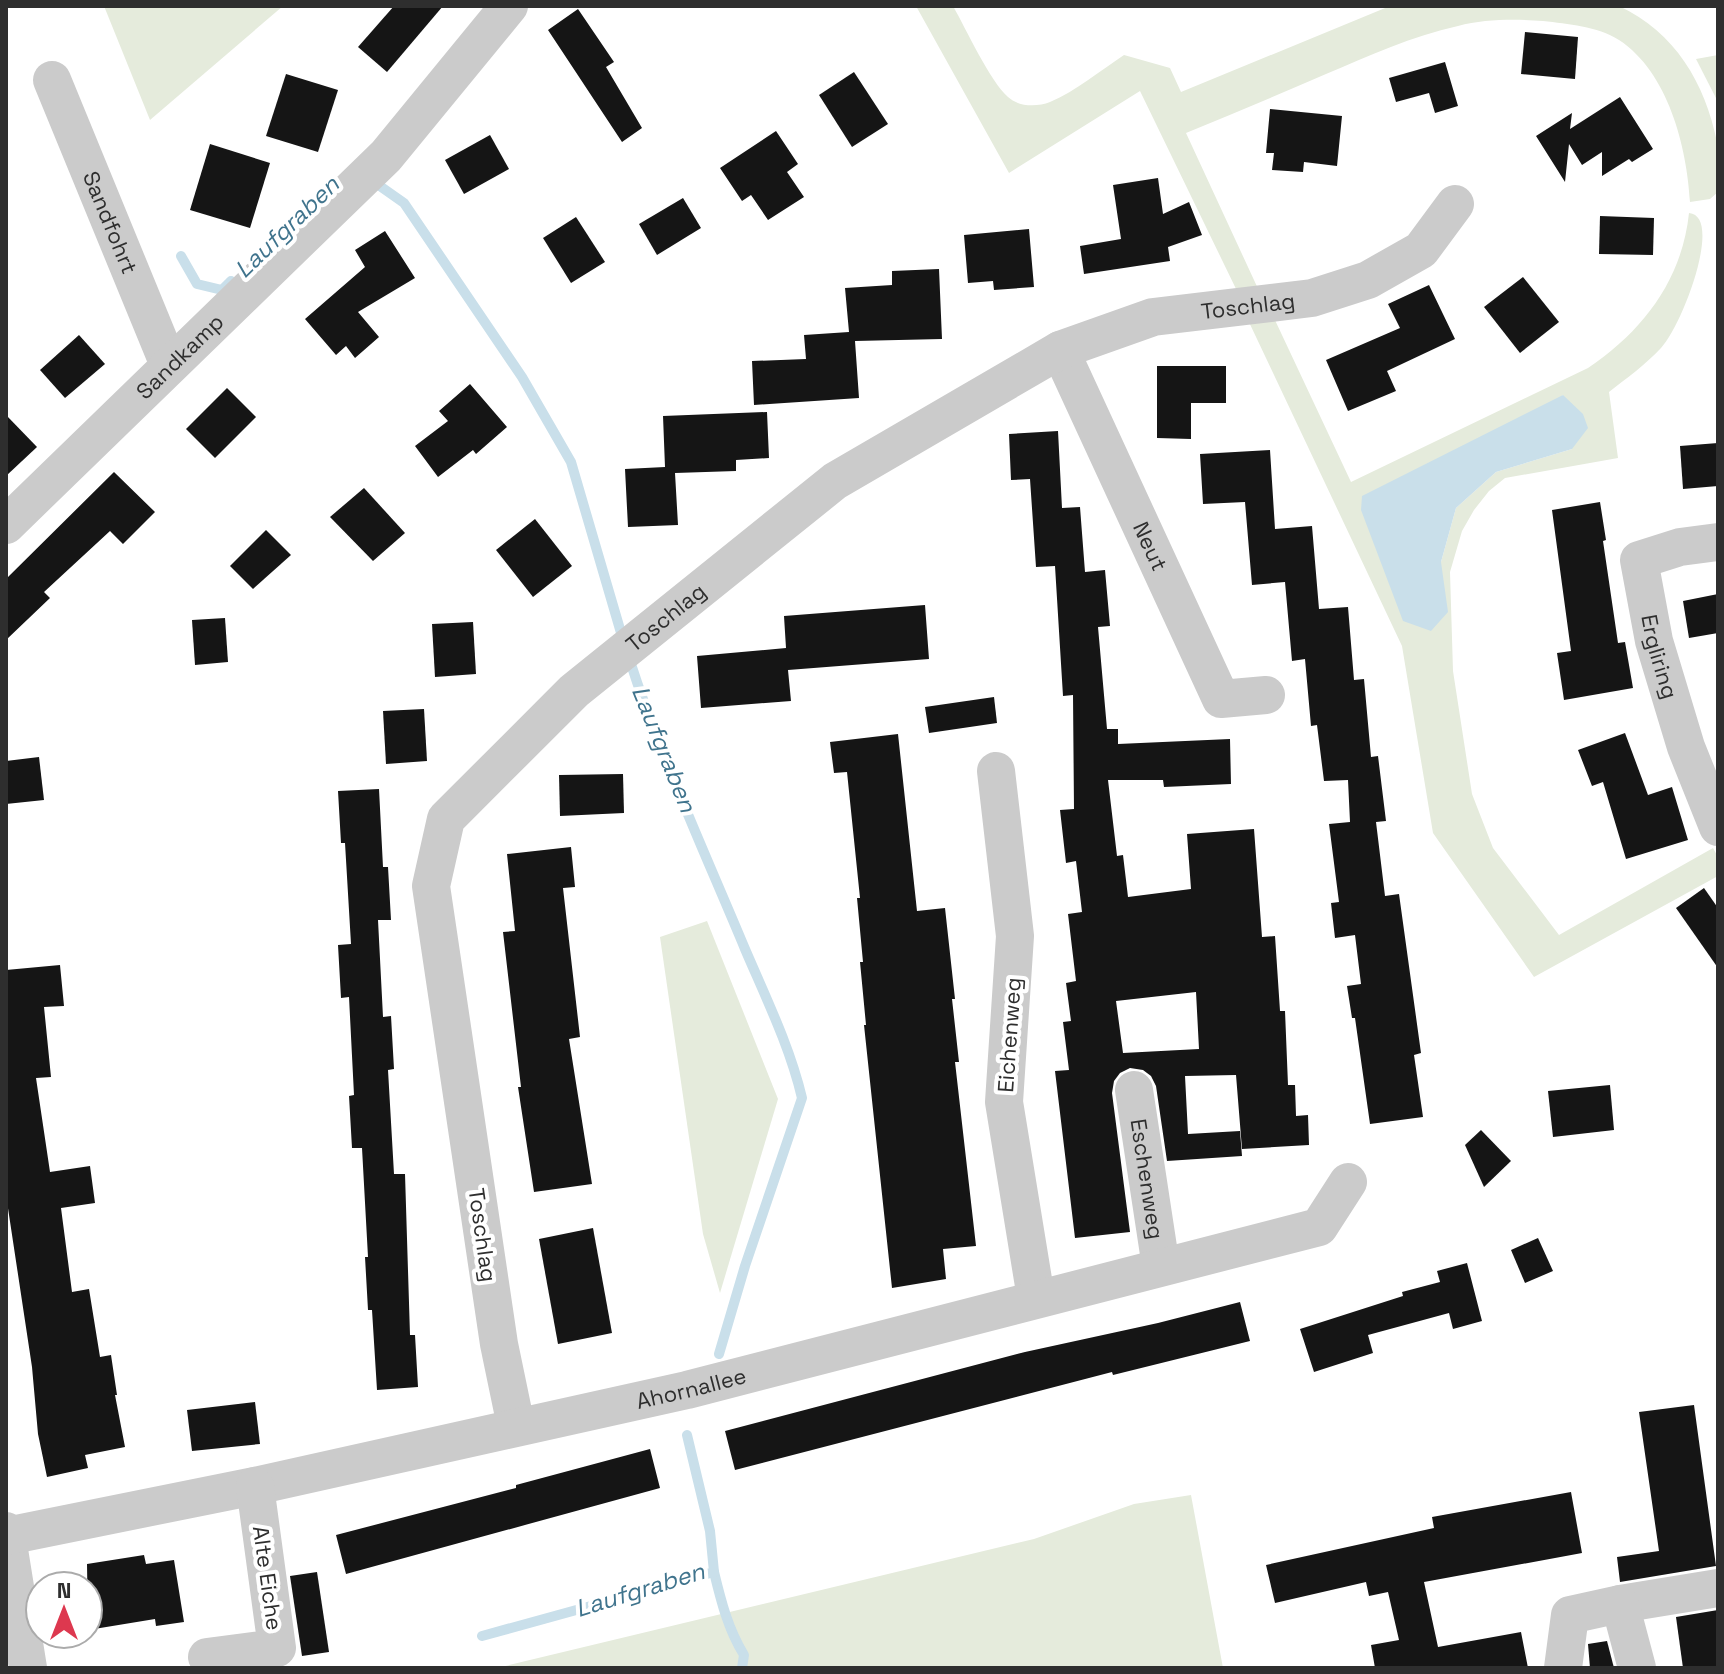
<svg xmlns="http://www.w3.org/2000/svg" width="1724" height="1674" viewBox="0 0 1724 1674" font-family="'Space Grotesk',sans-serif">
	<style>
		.green { fill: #e5ebdc; fill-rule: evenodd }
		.water { fill: #c9dfea }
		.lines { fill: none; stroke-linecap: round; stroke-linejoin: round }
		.stream { stroke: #c9dfea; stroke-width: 10 }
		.building { fill: #151515; fill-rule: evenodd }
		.street { stroke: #cbcbcb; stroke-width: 38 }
		.labels { text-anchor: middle; stroke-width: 8; stroke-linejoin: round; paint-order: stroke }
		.street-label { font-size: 22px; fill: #2e2e2e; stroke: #fff }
		.water-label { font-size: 24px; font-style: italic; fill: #40748d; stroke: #fff }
	</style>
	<rect width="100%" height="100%" fill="#fff"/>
	<g class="green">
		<polygon points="104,6 283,6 150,120"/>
		<path d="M916 6H953C966 29 990 81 1008 97 1019 107 1037 107 1050 102 1076 91 1101 70 1124 55L1170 68 1181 92 1390 6H1619C1675 32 1705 83 1717 142 1720 158 1718 176 1718 192L1710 199 1690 202C1687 147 1668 72 1619 40 1597 26 1568 24 1543 21 1515 19 1485 19 1458 26 1412 36 1369 56 1326 74 1280 94 1233 114 1186 133L1260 293H1238L1140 91 1009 173Z"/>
		<polygon points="1718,55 1718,102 1696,59"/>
		<path d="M1689 213C1724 216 1682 326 1661 348 1645 365 1627 378 1609 392L1618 458 1505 478 1489 491 1474 510 1462 531 1450 572 1453 671 1472 794 1493 848 1559 935 1713 848 1718 857V876L1534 977 1433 833 1402 646 1248 320 1274 318 1351 482 1588 368C1643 331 1682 280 1689 213ZM1563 395 1572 449 1496 472 1456 508 1441 562 1404 621 1384 566Z"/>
		<polygon points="707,921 778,1099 720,1293 703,1234 660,937"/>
		<polygon points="1191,1495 1223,1668 497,1668 1034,1539 1134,1504"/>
	</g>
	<polygon class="water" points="1563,395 1583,414 1588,428 1572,449 1496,472 1456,508 1441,562 1448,612 1431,631 1403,621 1361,510 1362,496"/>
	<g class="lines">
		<g class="stream">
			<polyline points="377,184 404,203 522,377 571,462 624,643"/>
			<polyline points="181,256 197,284 222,290 231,281"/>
			<path d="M629 658C661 758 705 853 745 949 766 998 790 1047 802 1098L745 1266 719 1354"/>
			<path d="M714 1572C721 1601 728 1629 744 1655L742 1668"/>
			<polyline points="482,1636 714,1572 710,1531 687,1435"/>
		</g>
	</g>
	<g class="building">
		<polygon points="394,6 443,6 387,72 358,47"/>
		<polygon points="578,9 614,62 606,67 642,128 622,142 548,30"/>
		<polygon points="1525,32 1578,37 1575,79 1521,74"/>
		<polygon points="1445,62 1458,106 1435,113 1429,93 1396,102 1389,78"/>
		<polygon points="854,72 888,124 852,147 819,95"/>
		<polygon points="286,74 338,90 318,152 266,136"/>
		<polygon points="1620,97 1653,149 1632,162 1629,159 1602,176 1602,152 1582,165 1569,144 1565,182 1536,136 1572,113 1570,129"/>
		<polygon points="1270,109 1342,116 1337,166 1304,162 1303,172 1272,170 1274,153 1266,153"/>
		<polygon points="776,131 798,164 787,172 804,197 768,220 751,195 742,201 720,168"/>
		<polygon points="490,135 509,169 464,194 445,160"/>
		<polygon points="210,144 270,163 250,228 190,210"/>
		<polygon points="1158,178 1163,214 1189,202 1202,235 1168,247 1170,261 1084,274 1080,246 1121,239 1113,185"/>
		<polygon points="683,198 701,228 657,255 639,224"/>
		<polygon points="1600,216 1654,218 1653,255 1599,254"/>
		<polygon points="576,217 605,262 571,283 543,238"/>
		<polygon points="1029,229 1034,287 994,290 993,281 968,283 964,235"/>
		<polygon points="385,231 415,278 358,312 379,337 355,358 346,346 336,355 305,319 365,267 355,250"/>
		<polygon points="939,269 942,339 855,341 859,398 754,405 752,361 806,359 804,335 849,332 845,288 892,285 892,271"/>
		<polygon points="1523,277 1559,322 1520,353 1484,307"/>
		<polygon points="1429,285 1455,339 1387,371 1396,391 1348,411 1326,360 1400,328 1388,304"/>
		<polygon points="79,335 105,364 65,398 40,370"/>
		<polygon points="1157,366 1226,366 1226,403 1191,403 1191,439 1157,438"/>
		<polygon points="470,384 507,427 476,454 473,450 438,477 415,446 448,421 439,411"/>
		<polygon points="227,388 256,417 215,458 186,429"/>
		<polygon points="767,412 769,458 736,460 736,471 675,473 678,525 628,527 625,469 665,467 663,416"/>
		<polygon points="6,415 37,447 6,476"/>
		<path d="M1058 431 1062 508 1080 507 1085 572 1105 570 1110 626 1098 627 1107 729H1118V744L1230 739 1231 784 1164 787 1163 780H1108L1117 856 1123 855 1128 897 1191 889 1187 834 1254 829 1262 937 1275 936 1280 1011H1285L1288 1085H1295L1296 1116 1308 1115 1309 1145 1242 1149 1236 1075 1185 1076 1188 1134 1240 1131 1242 1156 1167 1161 1156 1086 1151 1076 1143 1070 1130 1068 1120 1073 1114 1081 1112 1093 1130 1232 1075 1238 1055 1071 1069 1070 1063 1022 1071 1021 1066 983 1076 981 1068 914 1082 912 1076 861 1066 863 1060 810 1074 809 1073 695 1063 696 1055 566 1036 567 1030 479 1011 480 1009 434ZM1196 992 1199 1049 1123 1053 1116 1001Z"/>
		<polygon points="1718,443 1718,486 1683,489 1680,446"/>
		<polygon points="1270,450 1275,529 1312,526 1319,609 1348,607 1354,680 1364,679 1371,757 1378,756 1386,821 1376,822 1385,896 1399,894 1421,1053 1414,1055 1423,1117 1370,1124 1355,1018 1352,1018 1347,986 1361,984 1355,935 1335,938 1331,903 1339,902 1329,824 1350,822 1348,780 1324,781 1317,725 1311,726 1305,659 1292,661 1285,582 1252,585 1245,502 1203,504 1200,454"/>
		<polygon points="114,472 155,512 123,544 110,531 44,592 50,598 6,640 6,579"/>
		<polygon points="364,488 405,533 373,561 330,517"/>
		<polygon points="1600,502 1606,540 1603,541 1618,643 1625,642 1633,688 1564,700 1557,653 1571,651 1552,510"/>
		<polygon points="535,519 572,566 533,597 496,550"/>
		<polygon points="266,530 291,555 253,589 230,566"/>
		<polygon points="1718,594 1718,633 1689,638 1683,601"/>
		<polygon points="925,605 929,659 788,670 791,701 701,708 697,656 786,648 784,616"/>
		<polygon points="225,618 228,662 195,665 192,620"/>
		<polygon points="473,622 476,674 435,677 432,624"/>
		<polygon points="994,697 997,723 929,733 925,707"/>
		<polygon points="424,709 427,761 386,764 383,711"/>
		<polygon points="1625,733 1648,795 1672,787 1688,840 1626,859 1603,782 1592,786 1578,750"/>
		<polygon points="898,734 917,911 945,908 955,999 952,999 959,1062 955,1062 976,1246 943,1249 946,1279 892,1288 864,1025 866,1025 860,962 863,962 857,898 860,898 847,772 834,773 830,742"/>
		<polygon points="39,757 44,800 6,804 6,761"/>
		<polygon points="623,774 624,813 560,816 559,775"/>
		<polygon points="379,789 383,867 388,867 391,920 378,920 383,1017 391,1016 394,1069 388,1070 394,1174 405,1174 410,1335 415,1335 418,1387 377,1390 372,1310 368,1310 365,1257 368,1257 362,1148 352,1148 349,1096 354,1095 349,997 341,998 338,945 351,944 345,843 341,843 338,791"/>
		<polygon points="571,847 575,887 563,888 580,1037 569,1039 592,1184 534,1192 518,1087 521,1087 503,932 515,931 507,854"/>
		<polygon points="1704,888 1718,908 1718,968 1676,908"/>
		<polygon points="60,965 64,1006 44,1007 51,1077 36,1078 50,1172 90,1166 95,1203 61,1208 72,1292 89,1289 100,1357 111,1355 117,1395 115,1395 125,1447 85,1455 88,1468 47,1477 38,1434 32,1367 6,1195 6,970"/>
		<polygon points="1610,1085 1614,1130 1553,1137 1548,1091"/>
		<polygon points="1481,1130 1511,1161 1484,1187 1465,1145"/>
		<polygon points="593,1228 612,1333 558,1344 539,1239"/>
		<polygon points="1538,1238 1553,1271 1525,1283 1511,1250"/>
		<polygon points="1467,1263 1482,1321 1453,1329 1449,1313 1368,1335 1373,1353 1314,1372 1300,1329 1403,1296 1402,1292 1440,1282 1437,1271"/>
		<polygon points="1240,1302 1250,1341 1113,1375 1112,1372 735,1470 725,1431 1025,1352 1158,1323"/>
		<polygon points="255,1402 260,1444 192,1451 187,1410"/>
		<polygon points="1694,1405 1716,1566 1620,1582 1617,1557 1659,1551 1639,1412"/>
		<polygon points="650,1449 660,1488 346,1574 336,1535 516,1488 516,1485"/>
		<polygon points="1571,1492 1582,1553 1424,1582 1438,1647 1521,1632 1528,1668 1375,1668 1371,1645 1399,1640 1388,1592 1369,1596 1366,1582 1275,1603 1266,1565 1434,1528 1432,1517"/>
		<polygon points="144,1555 146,1564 174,1560 184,1622 156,1626 155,1619 88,1630 87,1564"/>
		<polygon points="317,1572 329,1652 302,1656 290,1576"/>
		<polygon points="1718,1610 1718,1668 1683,1668 1676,1617"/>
		<polygon points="1607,1641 1614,1668 1590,1668 1588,1644"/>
	</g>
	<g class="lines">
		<g class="street">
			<path id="s1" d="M52 80 169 365"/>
			<path id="s2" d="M1060 350 1221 699 1266 695"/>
			<path id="s3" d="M6 525 386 156 509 6"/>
			<path id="s4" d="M1718 542 1680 547 1639 560 1654 641 1686 747 1718 827"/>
			<polyline points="996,771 1015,936 1004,1102 1036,1298"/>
			<path id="s5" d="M1134 1090 1161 1267"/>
			<path id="s6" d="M516 1426 499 1344 431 886 446 819 574 691 835 481 1060 350 1153 317 1312 298 1368 280 1421 250 1455 204"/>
			<polyline points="6,1531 28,1668"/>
			<path id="s7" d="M7 1536 255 1486 687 1390 1319 1227 1348 1182"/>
			<polyline points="1620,1604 1718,1588"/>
			<polyline points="207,1657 277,1648 255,1486"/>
			<polyline points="1563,1668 1570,1615 1620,1604 1637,1668"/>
		</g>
	</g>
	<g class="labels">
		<g class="street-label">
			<text dy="8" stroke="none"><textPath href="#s1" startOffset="154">Sandfohrt</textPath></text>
			<text dy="8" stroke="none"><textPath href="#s6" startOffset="1586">Toschlag</textPath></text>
			<text dy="8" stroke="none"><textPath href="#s3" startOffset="242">Sandkamp</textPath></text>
			<text dy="8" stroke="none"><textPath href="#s2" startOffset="216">Neut</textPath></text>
			<text dy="8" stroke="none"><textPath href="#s6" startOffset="914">Toschlag</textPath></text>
			<text dy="8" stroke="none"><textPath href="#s4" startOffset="180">Ergliring</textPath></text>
			<text transform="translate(1009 1035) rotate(-86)" y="8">Eichenweg</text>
			<text dy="8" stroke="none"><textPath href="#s5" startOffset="90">Eschenweg</textPath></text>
			<text transform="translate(483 1235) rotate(82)" y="8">Toschlag</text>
			<text dy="8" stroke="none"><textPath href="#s7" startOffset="700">Ahornallee</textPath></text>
			<text transform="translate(268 1578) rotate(82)" y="8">Alte Eiche</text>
		</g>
		<g class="water-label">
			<text transform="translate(287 227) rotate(-44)" y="8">Laufgraben</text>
			<text transform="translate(664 749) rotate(68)" y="8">Laufgraben</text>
			<text transform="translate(640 1590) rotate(-17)" y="8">Laufgraben</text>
		</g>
	</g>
	<rect width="1724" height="1674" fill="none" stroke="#2e2e2e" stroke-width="16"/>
	<g transform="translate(64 1610)"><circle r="38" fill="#ffffff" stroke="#ababab" stroke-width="2"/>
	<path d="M0-6L14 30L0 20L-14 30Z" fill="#dd384f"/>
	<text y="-12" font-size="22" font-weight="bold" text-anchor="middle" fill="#2e2e2e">N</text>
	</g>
</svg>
